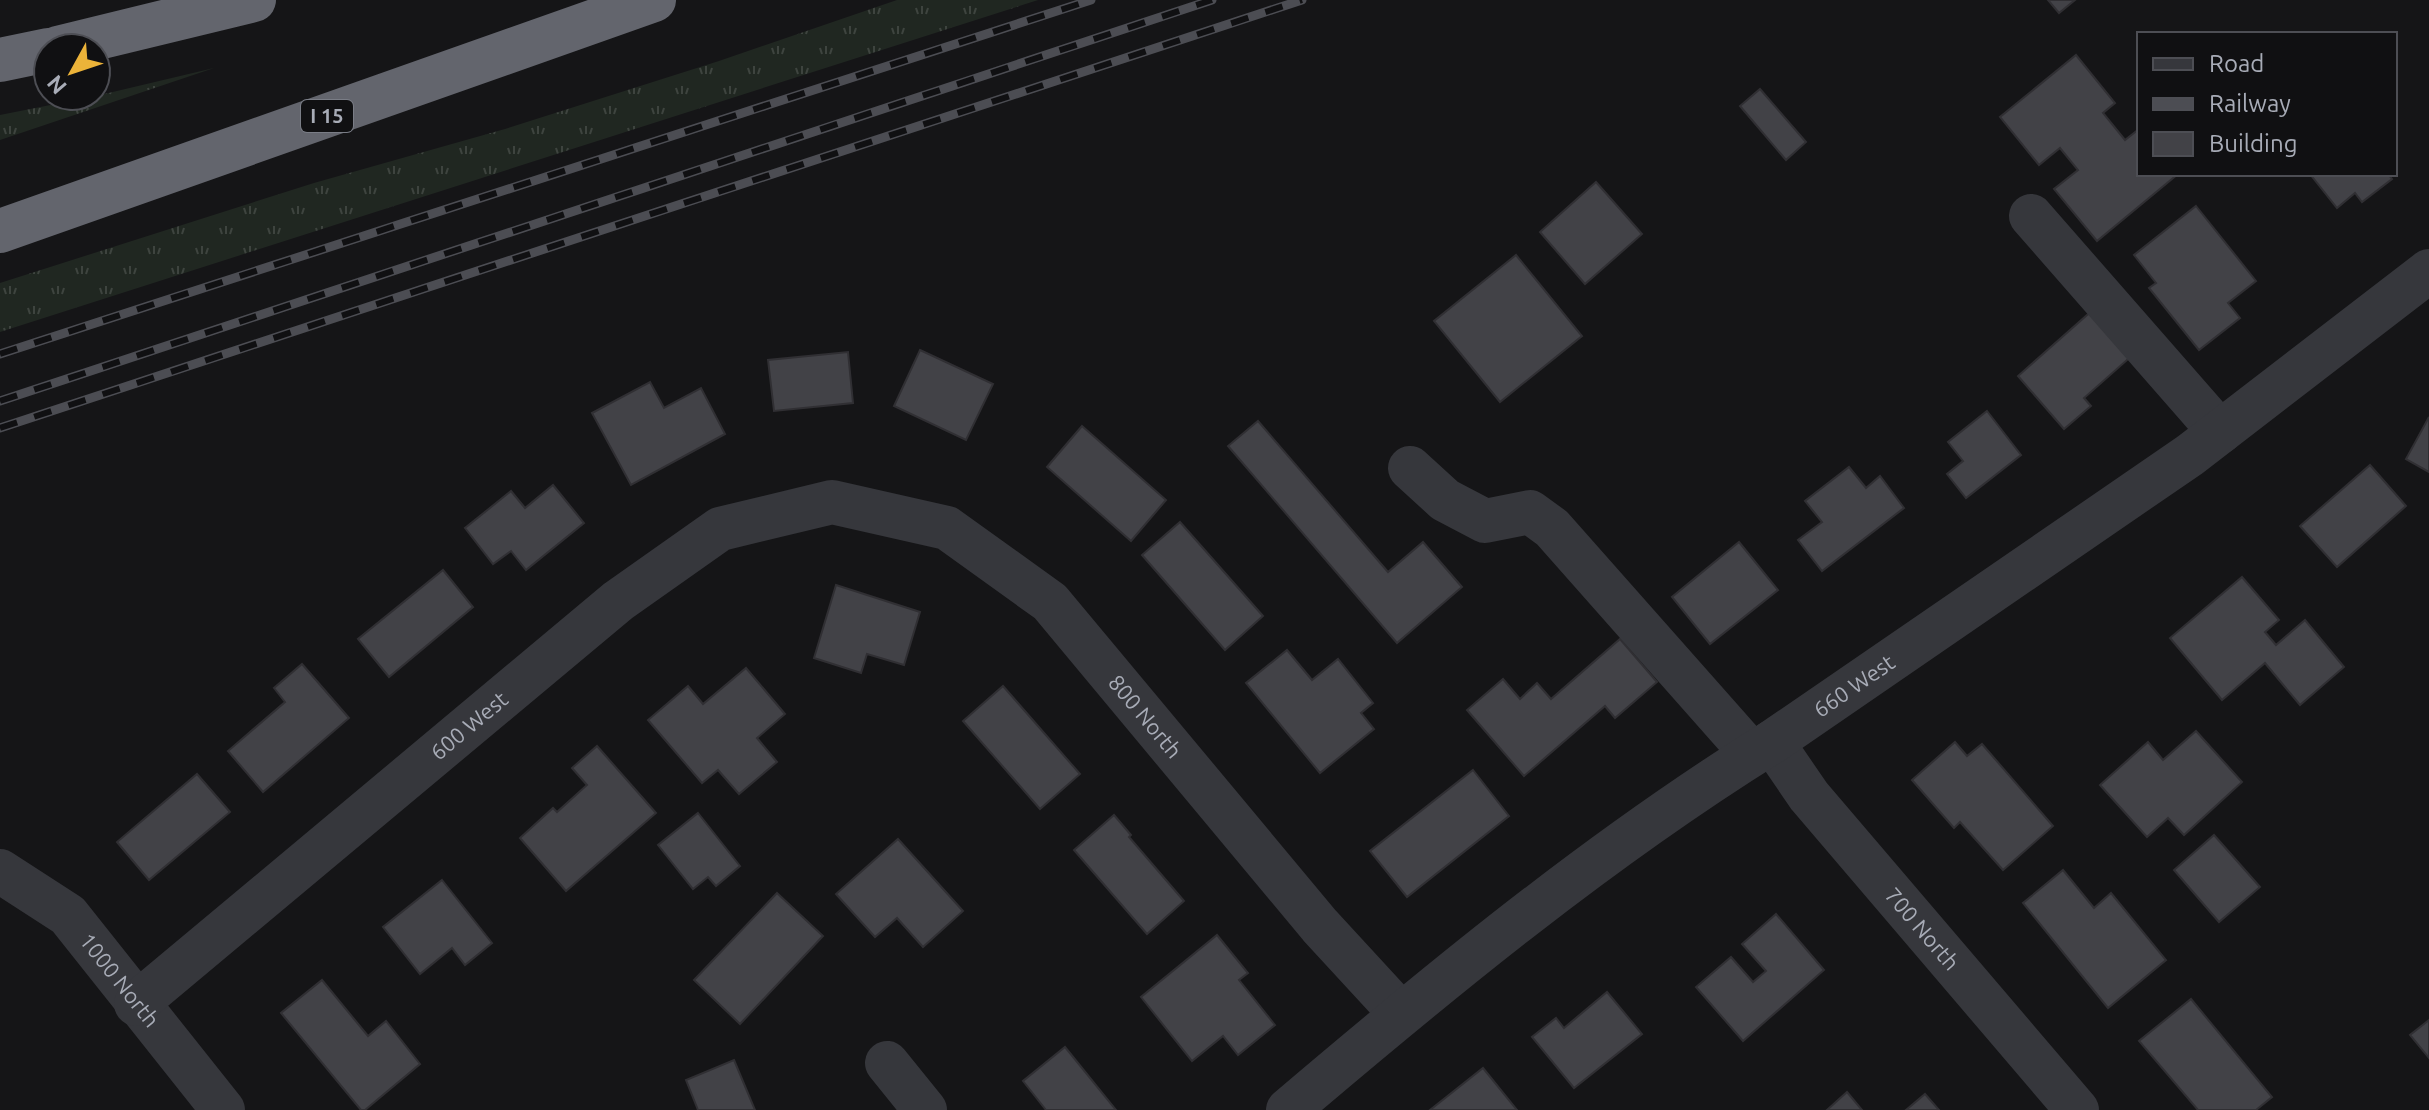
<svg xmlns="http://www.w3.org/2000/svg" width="2429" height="1110" viewBox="0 0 2429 1110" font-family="Ubuntu,sans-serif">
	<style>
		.grass { fill: url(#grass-tufts) }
		.building { fill: #424247; stroke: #302f33; stroke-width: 2 }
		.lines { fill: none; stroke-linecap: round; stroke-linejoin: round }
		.minor { stroke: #36373c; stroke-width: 44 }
		.highway { stroke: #63656d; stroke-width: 44 }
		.rail-casing { stroke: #4c4d53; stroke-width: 9 }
		.rail { stroke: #101012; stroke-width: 6; stroke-dasharray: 18; stroke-linecap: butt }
		.labels { text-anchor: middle; stroke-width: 7; stroke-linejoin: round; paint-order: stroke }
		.shield { fill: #101012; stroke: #7a7d86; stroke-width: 2 }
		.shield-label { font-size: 20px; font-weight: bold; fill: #a8acb7 }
		.street-label { font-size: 22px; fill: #a8acb7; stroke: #101012 }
	</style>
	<defs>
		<pattern id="grass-tufts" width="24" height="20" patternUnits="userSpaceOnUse" patternTransform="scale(2)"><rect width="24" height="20" fill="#202721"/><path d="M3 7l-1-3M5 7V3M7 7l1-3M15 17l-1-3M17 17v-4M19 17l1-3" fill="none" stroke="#3e443f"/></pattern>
	</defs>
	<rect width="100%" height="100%" fill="#151517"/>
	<g class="grass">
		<polygon points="897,0 1038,0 0,332 0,283 314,183 505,129 719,61"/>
		<polygon points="214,68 0,140 0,115 96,96"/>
	</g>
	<g class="building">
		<polygon points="2048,0 2075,0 2059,13"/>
		<polygon points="2076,55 2115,103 2103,113 2125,140 2139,129 2139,174 2178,174 2097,241 2054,189 2078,170 2060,148 2039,165 2000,117"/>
		<polygon points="1760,89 1806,142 1786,160 1740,106"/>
		<polygon points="2310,174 2388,174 2392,179 2362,202 2355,193 2337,208"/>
		<polygon points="1596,182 1642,234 1585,284 1540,232"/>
		<polygon points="2196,206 2256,281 2228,303 2240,318 2199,350 2149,288 2156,283 2134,255"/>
		<polygon points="1516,255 1582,336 1500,402 1434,321"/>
		<polygon points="2095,308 2135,353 2084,398 2091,406 2064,429 2018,376"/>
		<polygon points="920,350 993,384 966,440 894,406"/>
		<polygon points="848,352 853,403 774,411 768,360"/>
		<polygon points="650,382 664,408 701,388 725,434 631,485 592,413"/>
		<polygon points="1987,411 2021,455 1966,498 1947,474 1963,461 1948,442"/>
		<polygon points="2429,417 2429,472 2406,459"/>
		<polygon points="1258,421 1388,572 1423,542 1462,587 1397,643 1228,446"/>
		<polygon points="1082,426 1166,500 1131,541 1047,467"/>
		<polygon points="2370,465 2406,506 2337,567 2300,526"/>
		<polygon points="1849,467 1866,488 1880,476 1904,508 1822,571 1798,540 1822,522 1805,501"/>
		<polygon points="553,485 584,523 526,570 511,551 493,564 465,528 511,491 525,508"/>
		<polygon points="1180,522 1263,616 1225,650 1142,555"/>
		<polygon points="1739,542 1778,590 1710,644 1672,597"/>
		<polygon points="443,570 473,607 389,677 358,639"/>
		<polygon points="2242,577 2279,620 2265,632 2276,645 2305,620 2344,667 2300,705 2265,663 2222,700 2170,638"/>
		<polygon points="836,585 920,612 904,665 867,654 861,673 814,658"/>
		<polygon points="1620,639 1657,682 1615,718 1605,706 1524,776 1467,710 1503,679 1520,699 1537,683 1551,699"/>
		<polygon points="1287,650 1312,680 1338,659 1373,703 1361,713 1374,729 1320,773 1246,683"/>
		<polygon points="302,664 349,718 263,792 228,751 285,702 274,688"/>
		<polygon points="746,668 785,714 757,738 777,762 739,794 718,770 702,783 648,720 688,686 703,704"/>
		<polygon points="1003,686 1080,774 1040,809 963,721"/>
		<polygon points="2196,731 2242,782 2184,835 2168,818 2147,837 2100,785 2148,742 2163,760"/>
		<polygon points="1955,742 1967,756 1982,744 2053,826 2003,870 1960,822 1954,828 1912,780"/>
		<polygon points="597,746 656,813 566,891 520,838 553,808 557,812 587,785 572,768"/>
		<polygon points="1473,770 1509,816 1407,897 1370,851"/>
		<polygon points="197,774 230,812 149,880 117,842"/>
		<polygon points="698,813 740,866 716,886 708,877 693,889 658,845"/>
		<polygon points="1114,815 1131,835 1129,837 1184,901 1147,934 1074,850"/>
		<polygon points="2214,835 2260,887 2219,922 2174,870"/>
		<polygon points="898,839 963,911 923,947 897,918 875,937 836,894"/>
		<polygon points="2063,870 2094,908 2111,893 2166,960 2108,1008 2023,903"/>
		<polygon points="442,880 492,943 465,965 452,948 420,974 383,927"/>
		<polygon points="777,893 823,936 740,1024 694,980"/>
		<polygon points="1776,914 1824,970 1743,1041 1696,987 1731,957 1753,982 1766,971 1742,944"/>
		<polygon points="1217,935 1248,973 1239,980 1275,1025 1238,1055 1223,1036 1192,1061 1141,997"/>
		<polygon points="322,980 368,1036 386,1021 420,1064 365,1110 361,1110 281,1013"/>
		<polygon points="1607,992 1642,1034 1574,1088 1532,1037 1556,1018 1564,1028"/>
		<polygon points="2191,999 2272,1097 2256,1110 2198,1110 2139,1041"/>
		<polygon points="2429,1020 2429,1058 2410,1035"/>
		<polygon points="1065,1047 1116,1110 1046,1110 1023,1081"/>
		<polygon points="734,1060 755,1110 698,1110 686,1080"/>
		<polygon points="1483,1068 1517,1110 1430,1110"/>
		<polygon points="1847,1092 1862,1110 1827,1110"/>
		<polygon points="1925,1094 1939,1110 1906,1110"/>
	</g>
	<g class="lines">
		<g class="minor">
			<polyline points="2031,216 2220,432"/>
			<polyline points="1410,468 1445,500 1485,521 1530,512 1552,528 1752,754"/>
			<path id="s1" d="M1772 742 1809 796 2077 1110"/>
			<path id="s2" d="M0 871 68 915 223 1110"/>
			<path id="s3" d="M136 1004 618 601 720 529 832 502 947 528 1050 602 1320 926 1401 1014"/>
			<polyline points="887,1063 925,1110"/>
			<path id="s4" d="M1288 1110C1442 979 1600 849 1772 742L2190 455 2429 271"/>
		</g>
		<g class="highway">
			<polyline points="57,48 254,0"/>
			<polyline points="0,60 48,50"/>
			<polyline points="0,231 654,0"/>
		</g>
		<defs>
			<g id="rail">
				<polyline points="0,354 1091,0"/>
				<polyline points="0,401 1212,0"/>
				<polyline points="0,428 1302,0"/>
			</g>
		</defs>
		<use href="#rail" class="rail-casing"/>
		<use href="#rail" class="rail"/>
	</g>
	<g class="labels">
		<rect class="shield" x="301" y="100" width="52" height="32" rx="6"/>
		<g class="shield-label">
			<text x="327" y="123">I 15</text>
		</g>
		<g class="street-label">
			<text dy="8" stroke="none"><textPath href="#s4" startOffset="708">660 West</textPath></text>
			<text dy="8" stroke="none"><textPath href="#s3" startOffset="1262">800 North</textPath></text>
			<text dy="8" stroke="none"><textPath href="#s3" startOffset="434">600 West</textPath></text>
			<text dy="8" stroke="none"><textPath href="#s1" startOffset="240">700 North</textPath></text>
			<text dy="8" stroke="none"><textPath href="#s2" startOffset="164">1000 North</textPath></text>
		</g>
	</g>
	<rect x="2137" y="32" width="260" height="144" fill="#101012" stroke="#4d4e54" stroke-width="2"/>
	<rect x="2153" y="58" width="40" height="12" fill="#36373c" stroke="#4d4e54" stroke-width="2"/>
	<text x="2209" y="72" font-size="24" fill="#a8acb7">Road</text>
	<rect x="2153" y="98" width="40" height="12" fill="#4c4d53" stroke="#4d4e54" stroke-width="2"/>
	<text x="2209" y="112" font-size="24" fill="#a8acb7">Railway</text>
	<rect x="2153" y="132" width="40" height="24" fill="#424247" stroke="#4d4e54" stroke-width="2"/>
	<text x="2209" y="152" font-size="24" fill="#a8acb7">Building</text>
	<g transform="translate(72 72) rotate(230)"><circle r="38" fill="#101012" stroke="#4d4e54" stroke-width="2"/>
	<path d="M0-6L14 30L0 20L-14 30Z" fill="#ecb339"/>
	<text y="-12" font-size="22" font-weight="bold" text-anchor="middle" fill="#a8acb7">N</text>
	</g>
</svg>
